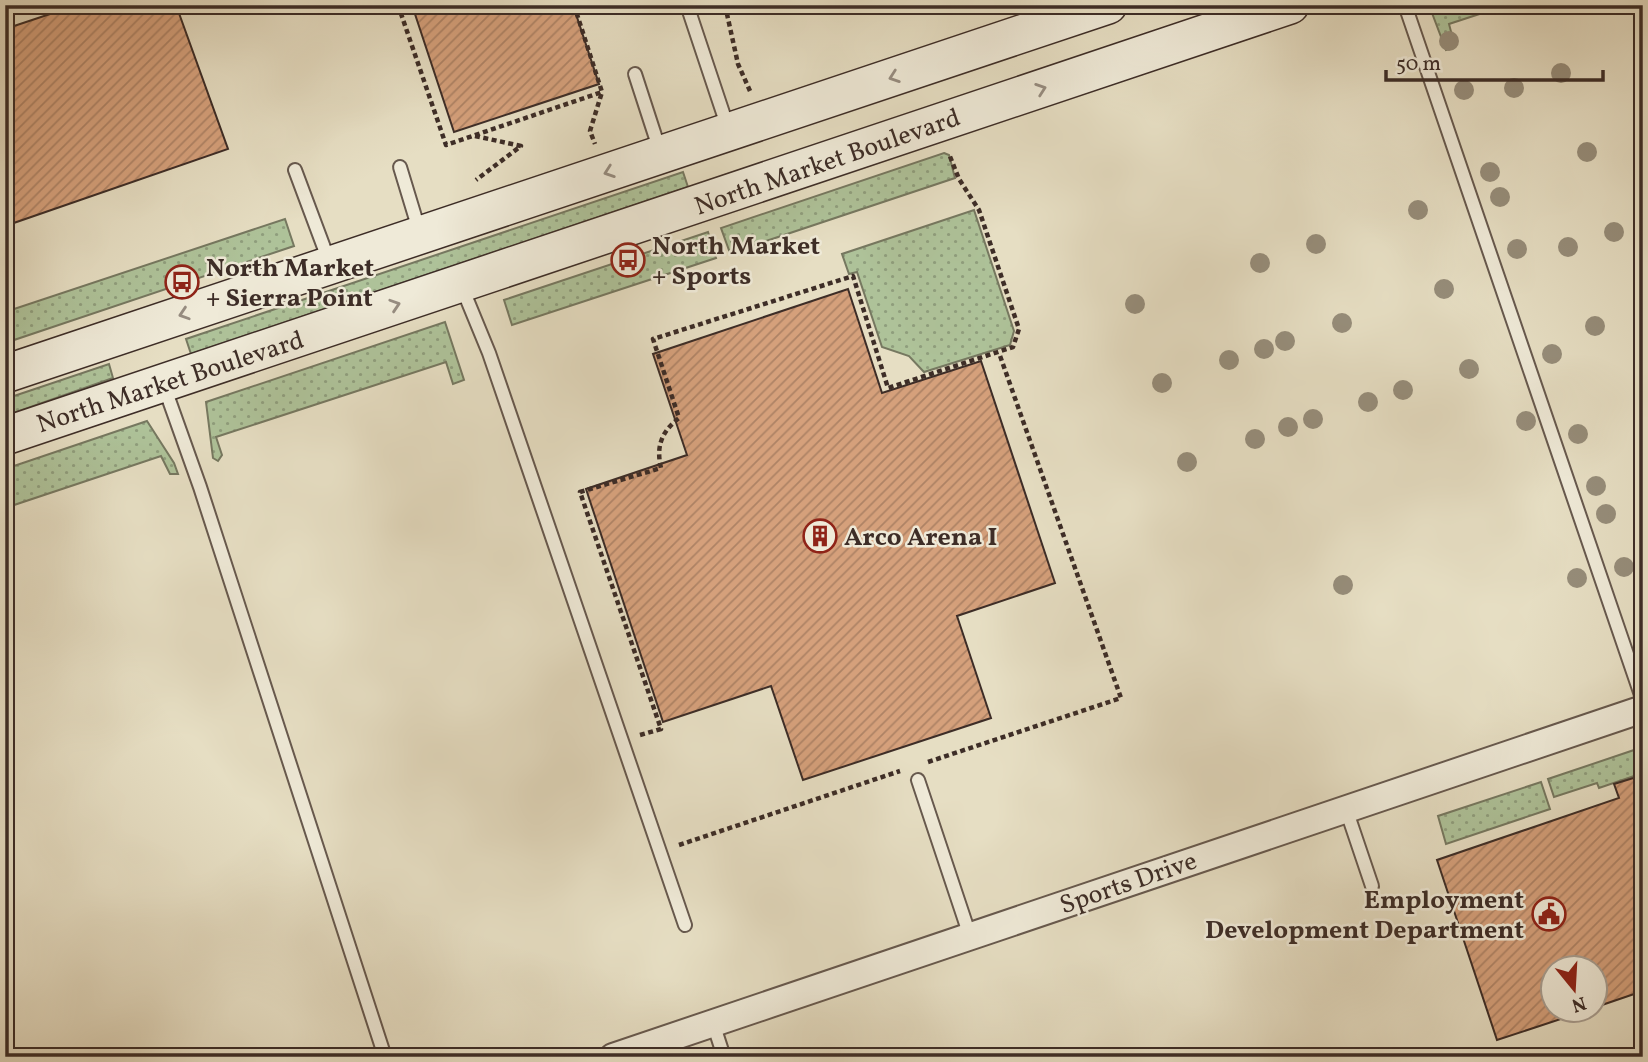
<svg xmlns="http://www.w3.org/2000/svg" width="1648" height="1062" viewBox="0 0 1648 1062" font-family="Vollkorn,serif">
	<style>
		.grass { fill: url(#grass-dots); stroke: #767860; stroke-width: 2 }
		.building { fill: url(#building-hatch); stroke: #3d2d27; stroke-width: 2 }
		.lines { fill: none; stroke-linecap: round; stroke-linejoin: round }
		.lane-casing { stroke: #67594e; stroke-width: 16 }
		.street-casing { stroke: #67594e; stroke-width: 30 }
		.secondary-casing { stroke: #3d2d27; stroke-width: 40 }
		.path { stroke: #3d2d27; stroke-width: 4.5; stroke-dasharray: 5 3.5; stroke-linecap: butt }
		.lane { stroke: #efead8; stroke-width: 12 }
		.street { stroke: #efead8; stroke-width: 26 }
		.secondary { stroke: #efead8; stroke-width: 37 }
		.tree { fill: #968d7a }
		.oneway { stroke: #968c80 }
		.labels { text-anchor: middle; stroke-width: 5; stroke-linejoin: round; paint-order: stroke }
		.street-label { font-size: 26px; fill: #3d2d27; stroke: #efead8 }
		.poi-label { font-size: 26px; font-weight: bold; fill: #3d2d27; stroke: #efead8; text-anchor: start }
	</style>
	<defs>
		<pattern id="grass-dots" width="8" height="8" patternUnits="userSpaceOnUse" patternTransform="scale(1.75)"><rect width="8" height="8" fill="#aec299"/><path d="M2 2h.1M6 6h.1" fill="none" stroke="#8f9e7d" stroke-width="1.8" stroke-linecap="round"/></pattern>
		<pattern id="building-hatch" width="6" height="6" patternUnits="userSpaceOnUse" patternTransform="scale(1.75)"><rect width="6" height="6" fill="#d5a07b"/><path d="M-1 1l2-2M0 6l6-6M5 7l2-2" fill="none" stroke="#ae8365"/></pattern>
	</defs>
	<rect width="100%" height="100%" fill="#e6dec3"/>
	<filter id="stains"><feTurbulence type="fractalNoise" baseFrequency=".00286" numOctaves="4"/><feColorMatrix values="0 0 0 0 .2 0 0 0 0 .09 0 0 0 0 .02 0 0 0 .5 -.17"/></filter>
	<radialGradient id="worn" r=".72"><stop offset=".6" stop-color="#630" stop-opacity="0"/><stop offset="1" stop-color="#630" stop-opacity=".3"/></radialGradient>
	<g class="grass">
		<polygon points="1429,5 1507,5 1449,24 1455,47 1446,50"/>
		<polygon points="944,153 949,155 955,178 730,253 721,228"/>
		<polygon points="683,172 688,187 191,354 186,339"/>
		<polygon points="974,210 1014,331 1010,345 924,372 909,356 882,347 857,272 849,274 842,254"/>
		<polygon points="285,219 294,246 5,343 5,312"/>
		<polygon points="708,232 716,258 512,325 504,300"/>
		<polygon points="445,322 464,380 453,384 446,362 216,437 222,455 218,461 213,458 206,402"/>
		<polygon points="109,364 113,378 5,416 5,399"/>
		<polygon points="147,421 174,463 178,474 170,474 161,456 5,508 5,469"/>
		<polygon points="1643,747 1643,773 1599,788 1597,783 1554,797 1548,779"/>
		<polygon points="1541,782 1550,809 1446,844 1438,816"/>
	</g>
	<g class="building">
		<polygon points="77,5 176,5 228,149 5,226 5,29"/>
		<polygon points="412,5 573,5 599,84 454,132"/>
		<polygon points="848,289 882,393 981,361 1055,583 957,616 991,718 803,780 771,686 663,722 586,489 687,455 653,354"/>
		<polygon points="1643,775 1643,991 1596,1007 1596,968 1554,968 1554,1010 1588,1010 1497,1040 1437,860 1619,798 1614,784"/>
	</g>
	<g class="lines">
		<defs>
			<g id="lane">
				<polyline points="687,5 728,128"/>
				<polyline points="1405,5 1643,701"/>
				<polyline points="635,74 660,151"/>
				<polyline points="400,167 420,233"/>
				<polyline points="295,170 329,261"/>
				<polyline points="461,285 489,353 685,925"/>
				<polyline points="164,386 200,487 385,1057"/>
				<polyline points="918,780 970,936"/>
				<polyline points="1346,809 1372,886"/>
				<polyline points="713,1023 724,1057"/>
			</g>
			<polyline id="street" points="613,1057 1643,709"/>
			<g id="secondary">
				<polyline points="5,374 1108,5"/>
				<polyline points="5,436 1290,5"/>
			</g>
		</defs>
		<use href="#lane" class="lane-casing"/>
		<use href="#street" class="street-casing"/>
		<use href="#secondary" class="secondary-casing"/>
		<g class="path">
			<polyline points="398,5 446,145 602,92"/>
			<polyline points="574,5 602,92 590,131 595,144"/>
			<polyline points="725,5 738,64 750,91"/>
			<polyline points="475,136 521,146 476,180"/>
			<path d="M640 735 661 729 580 492 661 468C656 447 661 432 679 418L653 339 853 276 888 388 1013 347 1019 329 979 210 959 179 949 154"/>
			<polyline points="928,762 1121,698 999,353"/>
			<polyline points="679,845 900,771"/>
		</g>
		<use href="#lane" class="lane"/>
		<use href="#street" class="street"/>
		<use href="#secondary" class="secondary"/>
	</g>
	<g class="tree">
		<circle cx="1449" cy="41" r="10"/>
		<circle cx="1561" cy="73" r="10"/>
		<circle cx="1514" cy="88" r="10"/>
		<circle cx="1464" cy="90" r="10"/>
		<circle cx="1587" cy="152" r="10"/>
		<circle cx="1490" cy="172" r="10"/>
		<circle cx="1500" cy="197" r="10"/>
		<circle cx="1418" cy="210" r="10"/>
		<circle cx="1614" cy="232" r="10"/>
		<circle cx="1316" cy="244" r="10"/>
		<circle cx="1568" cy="247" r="10"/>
		<circle cx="1517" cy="249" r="10"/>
		<circle cx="1260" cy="263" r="10"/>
		<circle cx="1444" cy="289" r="10"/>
		<circle cx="1135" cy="304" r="10"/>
		<circle cx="1342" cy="323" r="10"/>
		<circle cx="1595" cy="326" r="10"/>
		<circle cx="1285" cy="341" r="10"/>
		<circle cx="1264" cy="349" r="10"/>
		<circle cx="1552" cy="354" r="10"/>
		<circle cx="1229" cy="360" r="10"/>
		<circle cx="1469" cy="369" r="10"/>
		<circle cx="1162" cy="383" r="10"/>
		<circle cx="1403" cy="390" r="10"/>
		<circle cx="1368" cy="402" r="10"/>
		<circle cx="1313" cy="419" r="10"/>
		<circle cx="1526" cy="421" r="10"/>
		<circle cx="1288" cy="427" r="10"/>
		<circle cx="1578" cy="434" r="10"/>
		<circle cx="1255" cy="439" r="10"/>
		<circle cx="1187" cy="462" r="10"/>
		<circle cx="1596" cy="486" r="10"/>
		<circle cx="1606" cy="514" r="10"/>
		<circle cx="1624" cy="567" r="10"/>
		<circle cx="1577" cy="578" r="10"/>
		<circle cx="1343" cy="585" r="10"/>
	</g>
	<defs><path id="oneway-chevron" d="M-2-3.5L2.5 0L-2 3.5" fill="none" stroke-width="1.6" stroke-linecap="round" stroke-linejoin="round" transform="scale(1.75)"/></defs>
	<g class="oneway">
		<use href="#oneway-chevron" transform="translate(894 77) rotate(161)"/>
		<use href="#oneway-chevron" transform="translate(1041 89) rotate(-19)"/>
		<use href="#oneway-chevron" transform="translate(609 172) rotate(161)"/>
		<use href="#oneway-chevron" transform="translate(395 305) rotate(-18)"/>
		<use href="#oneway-chevron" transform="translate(184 314) rotate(162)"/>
	</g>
	<defs>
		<symbol id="bus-ring" viewBox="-11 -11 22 22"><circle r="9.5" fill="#efead8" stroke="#8f2418" stroke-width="1.5"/><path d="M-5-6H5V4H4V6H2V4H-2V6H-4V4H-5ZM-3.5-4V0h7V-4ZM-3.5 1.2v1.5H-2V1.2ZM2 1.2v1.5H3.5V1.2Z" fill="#8f2418"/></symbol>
		<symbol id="building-ring" viewBox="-11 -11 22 22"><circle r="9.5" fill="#efead8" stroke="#8f2418" stroke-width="1.5"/><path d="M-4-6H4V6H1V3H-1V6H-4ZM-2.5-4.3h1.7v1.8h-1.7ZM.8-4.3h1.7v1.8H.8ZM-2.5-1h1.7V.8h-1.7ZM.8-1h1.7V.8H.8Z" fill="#8f2418"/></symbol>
		<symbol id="civic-ring" viewBox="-11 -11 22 22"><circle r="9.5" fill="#efead8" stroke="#8f2418" stroke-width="1.5"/><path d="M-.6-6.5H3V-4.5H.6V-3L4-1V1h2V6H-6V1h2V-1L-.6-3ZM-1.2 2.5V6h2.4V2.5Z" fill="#8f2418"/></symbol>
	</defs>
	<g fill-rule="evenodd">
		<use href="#bus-ring" x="609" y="241" width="38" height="38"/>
		<use href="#bus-ring" x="163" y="263" width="38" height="38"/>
		<use href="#building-ring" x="801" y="517" width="38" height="38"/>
		<use href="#civic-ring" x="1530" y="895" width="38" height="38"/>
	</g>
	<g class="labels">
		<g class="street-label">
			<text transform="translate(827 161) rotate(-19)" y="9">North Market Boulevard</text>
			<text transform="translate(170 381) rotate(-18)" y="9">North Market Boulevard</text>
			<text transform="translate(1128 882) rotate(-19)" y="9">Sports Drive</text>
		</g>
		<g class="poi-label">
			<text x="652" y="254">North Market<tspan x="652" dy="30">+ Sports</tspan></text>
			<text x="206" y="276">North Market<tspan x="206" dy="30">+ Sierra Point</tspan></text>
			<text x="844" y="545">Arco Arena I</text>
			<text x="1524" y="908" text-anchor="end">Employment<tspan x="1524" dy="30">Development Department</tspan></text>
		</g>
	</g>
	<rect width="1648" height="1062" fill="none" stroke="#e6dec3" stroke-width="28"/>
	<rect x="7" y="7" width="1634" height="1048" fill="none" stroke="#3d2d27" stroke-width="3.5"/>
	<rect x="14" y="14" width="1620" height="1034" fill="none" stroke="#3d2d27" stroke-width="2"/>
	<g transform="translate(1574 989) rotate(162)"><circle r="33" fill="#efead8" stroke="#a89e91" stroke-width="2"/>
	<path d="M0-5L12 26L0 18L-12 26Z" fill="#8f2418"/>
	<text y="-10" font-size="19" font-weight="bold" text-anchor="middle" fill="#3d2d27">N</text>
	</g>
	<path d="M1386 70v10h217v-10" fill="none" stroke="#3d2d27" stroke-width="3.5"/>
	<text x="1396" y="70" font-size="21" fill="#3d2d27" stroke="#efead8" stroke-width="5" paint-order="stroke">50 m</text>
	<rect width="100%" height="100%" filter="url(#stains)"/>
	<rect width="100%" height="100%" fill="url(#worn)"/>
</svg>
